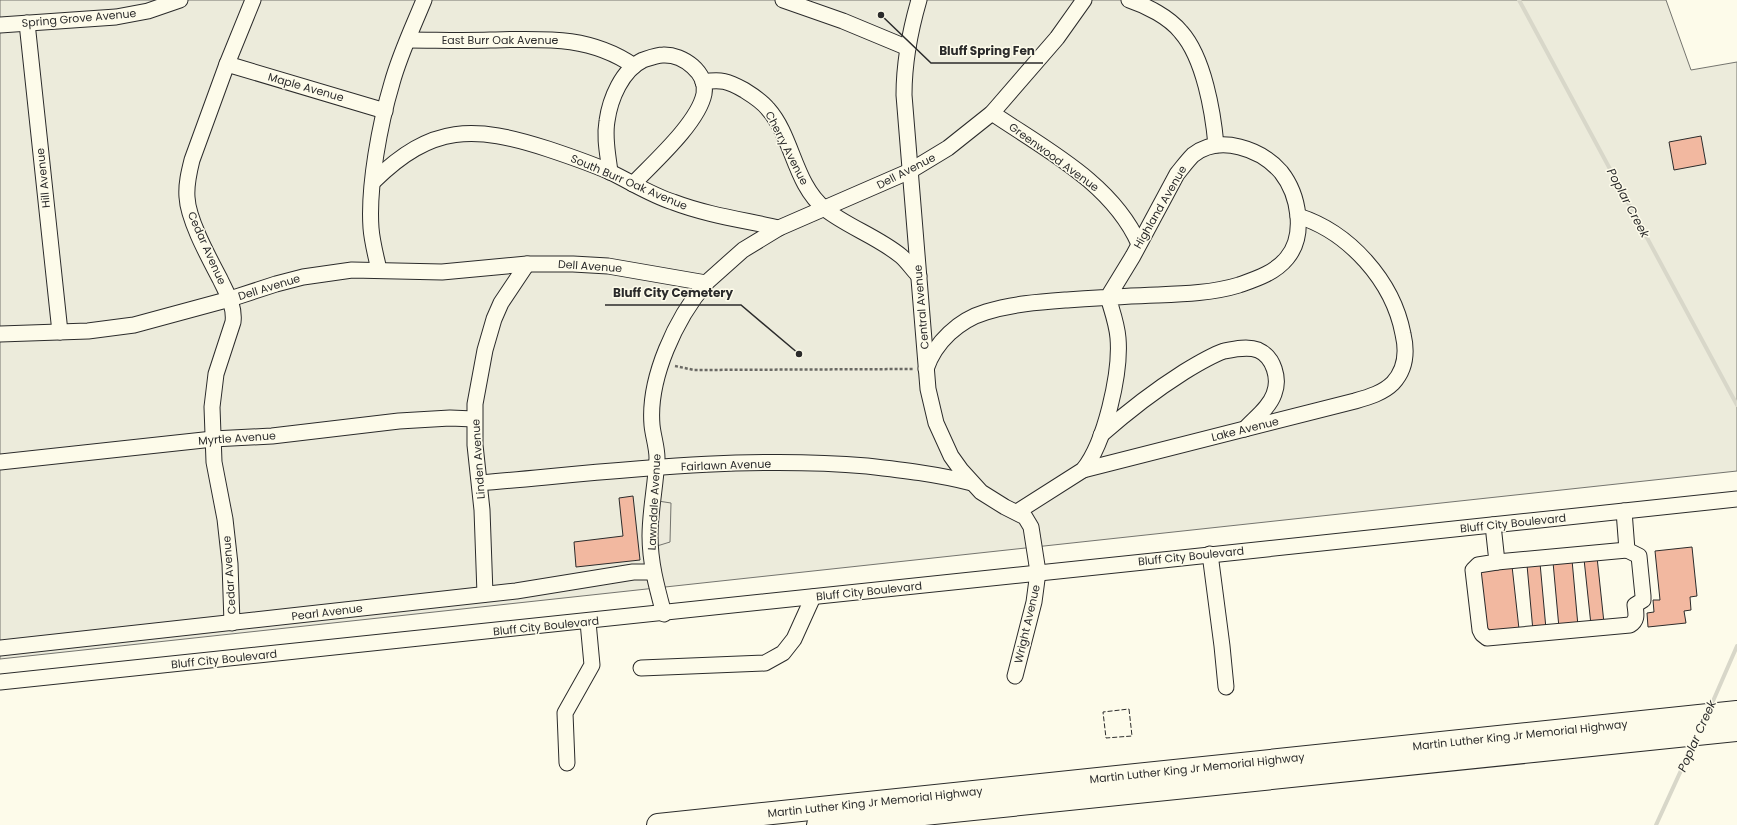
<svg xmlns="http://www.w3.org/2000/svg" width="1737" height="825" viewBox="0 0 1737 825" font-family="Poppins,sans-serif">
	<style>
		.green { fill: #ecebdb; stroke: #74746e }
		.parking { fill: #eceadb; stroke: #74746e }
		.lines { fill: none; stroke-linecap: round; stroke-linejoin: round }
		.stream { stroke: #d8d7c9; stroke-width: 4 }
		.building { fill: #f2b8a0; stroke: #2b2b2b }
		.minor-casing { stroke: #2b2b2b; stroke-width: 17 }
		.highway-casing { stroke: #2b2b2b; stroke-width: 24 }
		.path { stroke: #6a6964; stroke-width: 2.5; stroke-dasharray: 3 2; stroke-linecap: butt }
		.minor { stroke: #fdfbea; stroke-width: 15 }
		.highway { stroke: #fdfbea; stroke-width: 22 }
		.fence { stroke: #2b2b2b; stroke-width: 1; stroke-dasharray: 5 2; stroke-linecap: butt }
		.labels { text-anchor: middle; stroke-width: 3; stroke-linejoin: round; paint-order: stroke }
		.street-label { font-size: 11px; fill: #2b2b2b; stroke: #fdfbea }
		.water-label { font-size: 12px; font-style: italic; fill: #2b2b2b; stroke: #fdfbea }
		.leader { fill: none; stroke: #2b2b2b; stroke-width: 1.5 }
		.callout-dot { fill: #2b2b2b; stroke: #fdfbea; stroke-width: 1.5 }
		.callout-label { font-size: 12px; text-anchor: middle; font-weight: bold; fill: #2b2b2b; stroke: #fdfbea; stroke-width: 3; stroke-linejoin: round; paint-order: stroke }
	</style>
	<rect width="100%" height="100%" fill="#fdfbea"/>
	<polygon class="green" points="0,0 1666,0 1691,70 1737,62 1737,471 0,659"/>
	<polygon class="parking" points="658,501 671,503 670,542 657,546"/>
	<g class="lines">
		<g class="stream">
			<polyline points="1519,0 1737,405"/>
			<polyline points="1710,708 1737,646"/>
			<polyline points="1656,825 1694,742"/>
		</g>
	</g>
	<g class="building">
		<polygon points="1701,136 1706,164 1674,170 1669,142"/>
		<polygon points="633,496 640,560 576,567 574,542 623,536 619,498"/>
		<polygon points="1692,547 1697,596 1690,597 1691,610 1684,611 1686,623 1648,627 1647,613 1654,612 1653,600 1660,600 1655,551"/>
		<polygon points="1597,557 1604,623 1591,625 1584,559"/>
		<polygon points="1572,560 1578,626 1559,628 1553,562"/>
		<polygon points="1540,563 1546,629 1533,631 1527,565"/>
		<polygon points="1512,566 1519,629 1486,632 1480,570"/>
	</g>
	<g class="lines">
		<defs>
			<g id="minor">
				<polyline points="783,0 843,21 908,48"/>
				<path d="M919 0C910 31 904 63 904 95L928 389 936 423 951 456 961 470 981 492 1005 507 1025 517 1031 527 1038 572 1034 602 1015 676"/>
				<path d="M1129 0C1147 6 1169 17 1181 32 1204 58 1213 112 1216 145"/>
				<polyline points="27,23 60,332"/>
				<polyline points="0,25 116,17 148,11 180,0"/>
				<path d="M408 40C436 40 463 41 490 40 543 39 589 35 634 66"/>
				<polyline points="227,64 385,111"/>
				<path d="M703 82C721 79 728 81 744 90 752 95 762 101 768 109 793 137 794 184 825 209 848 227 878 237 901 256 907 261 913 270 919 276"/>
				<path d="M992 113C1045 149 1112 183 1139 244"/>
				<path d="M610 172C608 155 604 138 607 121 610 99 622 70 643 60 649 58 657 55 663 55 683 54 708 73 704 94 698 123 654 162 633 184"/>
				<path d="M374 181C432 124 474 125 548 149 569 156 590 163 610 172 631 182 651 195 673 202 707 215 744 220 779 228"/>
				<path d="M379 270C376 256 372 242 371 228 368 186 380 123 392 83 400 54 413 27 424 0"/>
				<polyline points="0,334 88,331 134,325 230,299 276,284 303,277 352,270 442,272 527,264 573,264 608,266 706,283 743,250 779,228 910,171 948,148 992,113 1057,38 1084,0"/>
				<path d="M926 369C935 342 959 320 986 312 1012 304 1038 302 1065 300 1096 298 1126 296 1157 295 1184 294 1213 293 1239 285 1256 279 1275 273 1287 258 1306 235 1299 195 1281 172 1261 149 1220 134 1193 155 1187 161 1182 168 1177 174L1133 256 1108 297C1112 311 1117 324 1118 338 1121 373 1105 443 1083 470L1017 512"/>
				<path d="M1101 435C1127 412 1154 391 1184 372 1197 364 1210 356 1224 351 1234 349 1248 346 1258 350 1274 357 1280 379 1274 394 1269 408 1255 418 1245 429"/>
				<polyline points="0,462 213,439 272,436 399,421 450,418 474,419"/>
				<path d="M1083 470 1355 401C1369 397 1383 393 1393 383 1406 369 1407 351 1403 334 1393 281 1349 232 1298 216"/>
				<path d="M480 483C608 472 738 455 867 466 902 470 937 474 972 483"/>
				<path d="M1493 525 1497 562 1478 565 1473 570 1480 630 1482 634 1487 638 1630 625C1638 620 1636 614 1635 605L1643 600V596L1639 556 1627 550 1624 511"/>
				<polyline points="1210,554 1222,646 1226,687"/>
				<polyline points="1497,562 1627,550"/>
				<polyline points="485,594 482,510 475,445 475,404 485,350 494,319 501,303 527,264"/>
				<path d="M664 614C657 588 650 563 650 536 650 510 656 484 657 458 657 447 653 436 652 425 648 378 676 318 706 283"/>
				<path d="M232 623 230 564 225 519 214 462 212 407 216 374 233 322C235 306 227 294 220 279 209 258 188 220 187 197 186 184 189 172 192 160L227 64 253 0"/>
				<polyline points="0,648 516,591 633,572 653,572"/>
				<polyline points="641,668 765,663 783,653 794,639 813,597"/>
				<path d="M0 682C579 623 1158 560 1737 499"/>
				<polyline points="567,763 565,713 592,665 588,622"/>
			</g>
			<g id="highway">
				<polyline points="658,825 1737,712"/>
				<polyline points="818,825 1737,730"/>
			</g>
		</defs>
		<use href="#minor" class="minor-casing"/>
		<use href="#highway" class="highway-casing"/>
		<polyline class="path" points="675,366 694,370 914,369"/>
		<use href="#minor" class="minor"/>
		<use href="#highway" class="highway"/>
		<polygon class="fence" points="1129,709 1132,736 1106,738 1103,712"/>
	</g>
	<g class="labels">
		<g class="street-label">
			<text transform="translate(79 18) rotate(-5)" y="4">Spring Grove Avenue</text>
			<text x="500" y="44">East Burr Oak Avenue</text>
			<text transform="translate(306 87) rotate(16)" y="4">Maple Avenue</text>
			<text transform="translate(787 148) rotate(63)" y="4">Cherry Avenue</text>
			<text transform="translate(1054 157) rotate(36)" y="4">Greenwood Avenue</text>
			<text transform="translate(906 171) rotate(-27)" y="4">Dell Avenue</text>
			<text transform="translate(43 178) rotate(-96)" y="4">Hill Avenue</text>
			<text transform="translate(629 182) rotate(23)" y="4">South Burr Oak Avenue</text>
			<text transform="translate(1160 207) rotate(-60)" y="4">Highland Avenue</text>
			<text transform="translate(207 248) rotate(66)" y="4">Cedar Avenue</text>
			<text transform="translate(590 266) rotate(4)" y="4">Dell Avenue</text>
			<text transform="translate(269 287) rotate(-17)" y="4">Dell Avenue</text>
			<text transform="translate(921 307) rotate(-95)" y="4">Central Avenue</text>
			<text transform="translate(1245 429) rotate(-14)" y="4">Lake Avenue</text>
			<text transform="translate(237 438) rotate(-4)" y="4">Myrtle Avenue</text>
			<text transform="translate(478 459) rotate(-94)" y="4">Linden Avenue</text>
			<text transform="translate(726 465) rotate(-2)" y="4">Fairlawn Avenue</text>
			<text transform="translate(654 502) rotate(-87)" y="4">Lawndale Avenue</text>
			<text transform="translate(1513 523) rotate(-6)" y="4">Bluff City Boulevard</text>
			<text transform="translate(1191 556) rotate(-6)" y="4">Bluff City Boulevard</text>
			<text transform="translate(229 575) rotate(-94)" y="4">Cedar Avenue</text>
			<text transform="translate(869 591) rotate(-6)" y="4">Bluff City Boulevard</text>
			<text transform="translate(327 612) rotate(-7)" y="4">Pearl Avenue</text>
			<text transform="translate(1027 624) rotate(-77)" y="4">Wright Avenue</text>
			<text transform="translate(546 626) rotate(-6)" y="4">Bluff City Boulevard</text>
			<text transform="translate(224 659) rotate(-6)" y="4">Bluff City Boulevard</text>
			<text transform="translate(1520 735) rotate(-6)" y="4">Martin Luther King Jr Memorial Highway</text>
			<text transform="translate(1197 768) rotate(-6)" y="4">Martin Luther King Jr Memorial Highway</text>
			<text transform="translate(875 802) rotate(-6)" y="4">Martin Luther King Jr Memorial Highway</text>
		</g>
		<g class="water-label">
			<text transform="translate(1628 203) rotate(62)" y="4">Poplar Creek</text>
			<text transform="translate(1697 736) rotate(-66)" y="4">Poplar Creek</text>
		</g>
	</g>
	<path class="leader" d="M881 15L931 63H1043M799 354L741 305H605"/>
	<g class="callout-dot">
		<circle cx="881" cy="15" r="4"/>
		<circle cx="799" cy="354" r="4"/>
	</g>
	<g class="callout-label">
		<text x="987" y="55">Bluff Spring Fen</text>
		<text x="673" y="297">Bluff City Cemetery</text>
	</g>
</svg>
